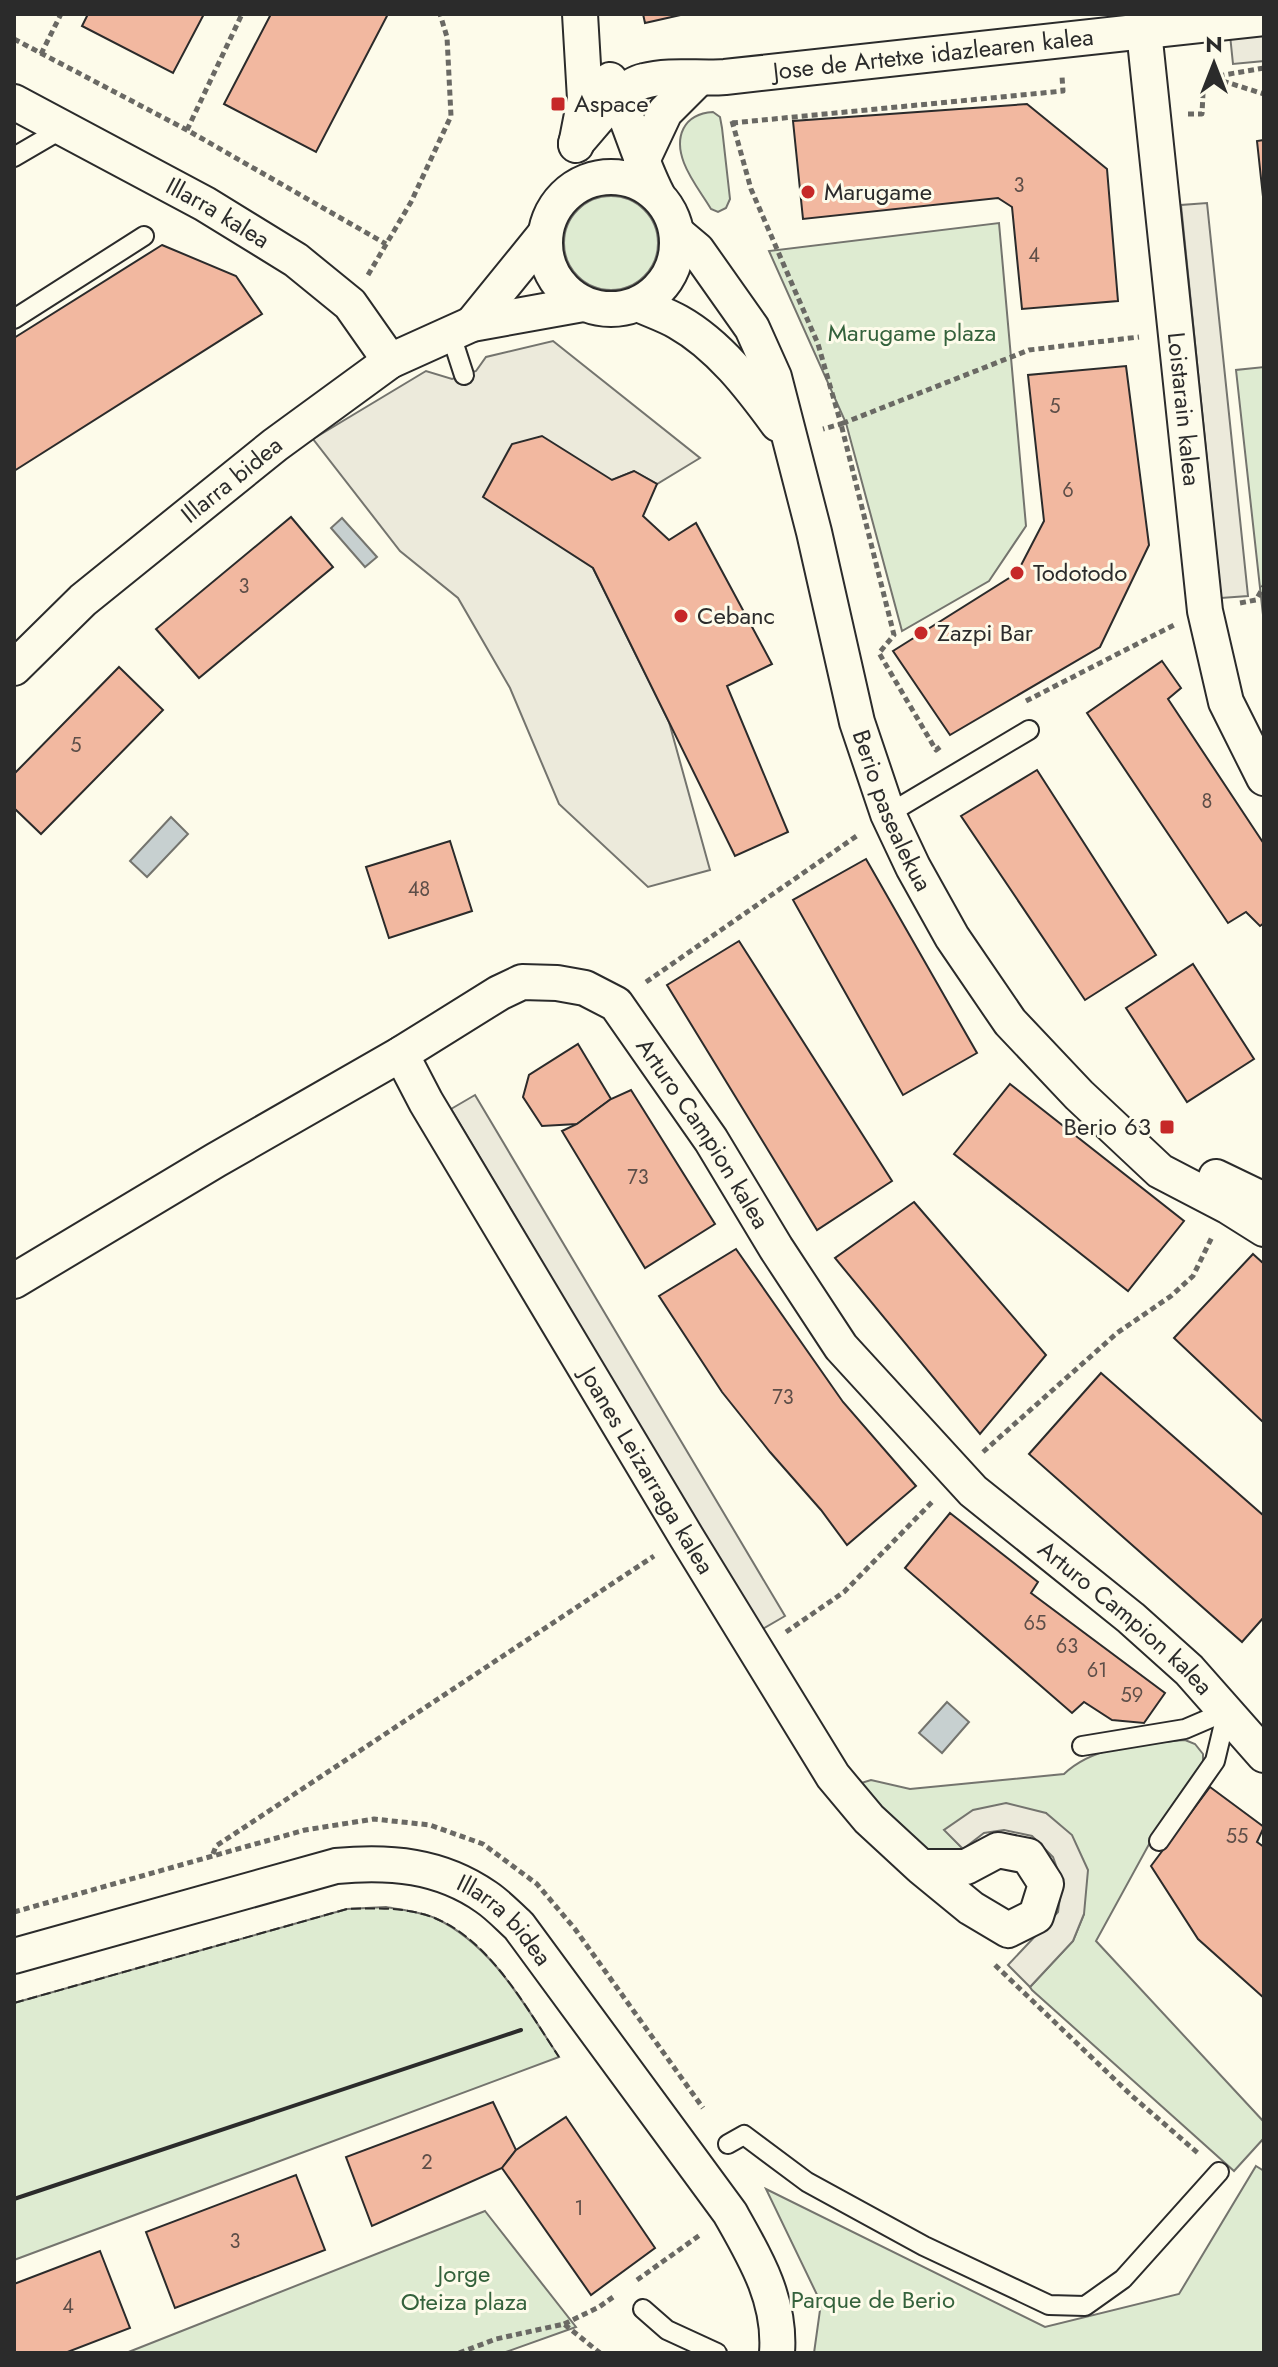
<svg xmlns="http://www.w3.org/2000/svg" width="1278" height="2367" viewBox="0 0 1278 2367" font-family="Jost,sans-serif">
	<style>
		.green { fill: #deebd1; stroke: #74746e; stroke-width: 2 }
		.parking { fill: #eceadb; stroke: #74746e; stroke-width: 2 }
		.water { fill: #c7d0d0; stroke: #74746e; stroke-width: 2 }
		.building { fill: #f2b8a0; stroke: #2b2b2b; stroke-width: 2 }
		.lines { fill: none; stroke-linecap: round; stroke-linejoin: round }
		.service-casing { stroke: #2b2b2b; stroke-width: 22 }
		.minor-casing { stroke: #2b2b2b; stroke-width: 38 }
		.path { stroke: #6a6964; stroke-width: 5; stroke-dasharray: 6 4; stroke-linecap: butt }
		.service { stroke: #fdfbea; stroke-width: 18 }
		.minor { stroke: #fdfbea; stroke-width: 34 }
		.fence { stroke: #2b2b2b; stroke-width: 2; stroke-dasharray: 10 4; stroke-linecap: butt }
		.wall { stroke: #2b2b2b; stroke-width: 4 }
		.poi-dot { fill: #c62828; stroke: #fdfbea; stroke-width: 3 }
		.labels { text-anchor: middle; stroke-width: 6; stroke-linejoin: round; paint-order: stroke }
		.number-label { font-size: 20px; fill: #5d4e48 }
		.street-label { font-size: 24px; fill: #2b2b2b; stroke: #fdfbea }
		.poi-label { font-size: 24px; fill: #2b2b2b; stroke: #fdfbea; text-anchor: start }
		.park-label { font-size: 24px; fill: #34623c; stroke: #fdfbea }
	</style>
	<rect width="100%" height="100%" fill="#fdfbea"/>
	<g class="green">
		<path d="M713 112 720 117 722 128 730 199 726 208 718 212 711 209C702 194 690 179 684 163 674 137 683 114 713 112Z"/>
		<circle cx="611" cy="243" r="47"/>
		<polygon points="999,223 1026,526 989,581 902,631 846,423 769,251"/>
		<polygon points="1264,367 1264,624 1236,370"/>
		<path d="M1185 1740 1195 1744 1203 1754V1767L1159 1826 1096 1941 1264 2122V2138L1234 2171 1032 1990 1030 1987 1073 1941 1084 1914 1046 1813 945 1830 963 1849 942 1855 925 1850 858 1784 871 1780 910 1789 1064 1774C1096 1744 1144 1744 1185 1740Z"/>
		<path d="M386 1907C402 1910 421 1912 435 1918 493 1945 525 2006 559 2057L14 2260V2003L347 1909Z"/>
		<polygon points="1256,2166 1264,2171 1264,2353 814,2353 821,2303 766,2189 1045,2327 1179,2294"/>
		<polygon points="485,2211 576,2327 503,2353 126,2353"/>
	</g>
	<g class="parking">
		<polygon points="1264,32 1264,61 1233,64 1230,35"/>
		<polygon points="1207,203 1248,596 1221,598 1181,205"/>
		<polygon points="553,341 700,458 657,484 634,471 612,480 593,568 669,722 710,870 648,887 559,804 510,688 458,598 400,551 313,439 426,371 452,379 476,371 486,357"/>
		<polygon points="475,1095 785,1616 761,1630 451,1109"/>
		<polygon points="1006,1803 1046,1813 1072,1835 1088,1870 1084,1914 1073,1941 1030,1987 1008,1965 1058,1912 1062,1882 1053,1857 1032,1836 1004,1830 984,1833 963,1849 944,1830 973,1810"/>
	</g>
	<g class="water">
		<polygon points="342,518 377,557 365,567 331,528"/>
		<polygon points="171,817 188,834 147,877 130,861"/>
		<polygon points="947,1702 969,1722 942,1753 919,1733"/>
	</g>
	<g class="building">
		<polygon points="88,14 204,14 173,73 82,26"/>
		<polygon points="271,14 388,14 316,152 224,104"/>
		<polygon points="643,14 685,14 645,23"/>
		<polygon points="1027,104 1107,169 1118,301 1022,309 1012,207 998,198 803,219 793,121"/>
		<polygon points="1264,140 1264,206 1257,141"/>
		<polygon points="162,245 236,276 262,314 14,471 14,338"/>
		<polygon points="1126,366 1149,545 1100,647 950,735 893,651 1017,573 1044,521 1028,375"/>
		<polygon points="542,436 612,480 634,471 657,484 643,516 669,540 696,523 772,664 727,686 788,832 735,856 593,568 483,497 512,444"/>
		<polygon points="291,517 333,567 199,678 156,629"/>
		<polygon points="1162,661 1181,688 1168,699 1264,844 1264,923 1260,926 1246,912 1228,923 1087,713"/>
		<polygon points="119,667 163,710 41,834 14,808 14,774"/>
		<polygon points="1037,770 1156,955 1085,1000 961,816"/>
		<polygon points="450,841 472,911 389,938 366,867"/>
		<polygon points="866,859 977,1053 903,1095 793,900"/>
		<polygon points="739,941 892,1181 817,1230 667,985"/>
		<polygon points="1193,964 1254,1059 1187,1102 1126,1008"/>
		<polygon points="578,1044 611,1099 577,1124 542,1126 523,1097 529,1075"/>
		<polygon points="1010,1084 1184,1221 1128,1291 954,1154"/>
		<polygon points="631,1090 715,1224 645,1268 562,1131 577,1124 611,1099"/>
		<polygon points="914,1202 1046,1355 980,1434 835,1258"/>
		<polygon points="736,1249 843,1402 916,1486 847,1545 821,1510 770,1452 722,1392 659,1296"/>
		<polygon points="1253,1254 1264,1264 1264,1423 1174,1338"/>
		<polygon points="1101,1373 1264,1516 1264,1617 1242,1642 1029,1454"/>
		<polygon points="950,1513 1038,1582 1031,1593 1165,1693 1144,1723 1112,1720 1084,1702 1072,1713 905,1568"/>
		<polygon points="1210,1787 1264,1827 1257,1842 1264,1847 1264,1998 1198,1939 1151,1866"/>
		<polygon points="493,2102 516,2150 502,2168 372,2226 346,2157"/>
		<polygon points="566,2117 655,2248 591,2295 502,2168 516,2150"/>
		<polygon points="296,2175 325,2250 175,2308 146,2232"/>
		<polygon points="100,2251 130,2328 65,2353 14,2353 14,2284"/>
	</g>
	<g class="lines">
		<defs>
			<g id="service">
				<polyline points="14,157 62,129"/>
				<polyline points="14,319 144,236"/>
				<polyline points="451,335 464,375"/>
				<polyline points="888,814 1029,730"/>
				<polyline points="1082,1746 1185,1729 1227,1711"/>
				<polyline points="1159,1841 1215,1761 1227,1711"/>
				<polyline points="728,2144 744,2135 807,2182 924,2246 1049,2305 1085,2306 1123,2279 1219,2172"/>
				<polyline points="643,2309 667,2330 717,2353"/>
			</g>
			<g id="minor">
				<path id="s1" d="M1144 31 1205 611 1226 702 1264 778"/>
				<path d="M610 80C629 117 638 157 657 194"/>
				<path id="s2" d="M14 102 205 204 296 260 350 304 390 361"/>
				<path id="s3" d="M576 143C593 125 620 86 644 81 670 74 699 79 725 77L1264 18"/>
				<polyline points="576,145 585,99 580,14"/>
				<polyline points="641,163 665,112 698,79"/>
				<circle cx="611" cy="243" r="66"/>
				<path id="s4" d="M678 234 697 250 752 328 774 377 814 532 857 722 888 814 913 867 952 937 1010 1022 1079 1095 1160 1171 1229 1207 1264 1229"/>
				<path d="M638 304C651 310 666 315 678 322 719 345 751 387 778 424"/>
				<polyline points="472,324 545,234"/>
				<path id="s5" d="M14 668 83 600 275 445 390 361 472 324 583 304"/>
				<path id="s6" d="M401 1054 426 1102 687 1538 833 1776 869 1819 921 1867 971 1908 1008 1930 1036 1916 1046 1884 1028 1856 998 1850 966 1867H921"/>
				<polyline points="1216,1177 1264,1200"/>
				<path id="s7" d="M14 1281 216 1160 401 1054 499 993 522 982 557 983 585 988 616 1004 711 1140 776 1248 841 1347 973 1491 1131 1618 1189 1670 1264 1755"/>
				<path id="s8" d="M14 1956 336 1866C390 1861 440 1865 486 1897 498 1905 508 1916 519 1926L730 2213C755 2257 781 2300 777 2353"/>
			</g>
		</defs>
		<use href="#service" class="service-casing"/>
		<use href="#minor" class="minor-casing"/>
		<g class="path">
			<polyline points="14,39 187,130 386,244"/>
			<polyline points="41,54 61,14"/>
			<polyline points="1213,78 1264,94"/>
			<polyline points="1188,114 1202,114 1203,93 1212,77 1264,68"/>
			<polyline points="732,121 751,189 818,344 841,424 823,429"/>
			<polyline points="732,123 1063,91 1062,76"/>
			<polyline points="187,130 242,14"/>
			<polyline points="368,275 411,202 451,116 447,37 440,14"/>
			<polyline points="1240,603 1256,600 1264,586"/>
			<polyline points="1026,701 1174,625"/>
			<polyline points="940,747 936,750 879,653 894,635 841,424 1029,350 1139,337"/>
			<polyline points="646,982 858,835"/>
			<polyline points="983,1452 1117,1333 1171,1296 1193,1276 1212,1237"/>
			<polyline points="786,1632 844,1592 933,1501"/>
			<polyline points="213,1854 216,1846 654,1556"/>
			<polyline points="14,1912 305,1830 374,1819 430,1825 483,1844 537,1884 575,1929 703,2108"/>
			<polyline points="995,1965 1132,2096 1199,2154"/>
			<polyline points="637,2280 700,2235"/>
			<polyline points="564,2324 599,2307 616,2295"/>
			<polyline points="459,2353 496,2339 564,2324 600,2353"/>
		</g>
		<use href="#service" class="service"/>
		<use href="#minor" class="minor"/>
		<path class="fence" d="M14 2003 347 1909C376 1908 404 1907 432 1917 489 1938 527 2009 559 2057"/>
		<polyline class="wall" points="14,2199 521,2030"/>
	</g>
	<g class="poi-dot">
		<rect x="550" y="96" width="16" height="16" rx="4"/>
		<circle cx="808" cy="192" r="8"/>
		<circle cx="1017" cy="573" r="8"/>
		<circle cx="681" cy="616" r="8"/>
		<circle cx="921" cy="633" r="8"/>
		<rect x="1159" y="1119" width="16" height="16" rx="4"/>
	</g>
	<g class="labels">
		<g class="number-label">
			<text x="1019" y="192">3</text>
			<text x="1034" y="262">4</text>
			<text x="1055" y="413">5</text>
			<text x="1068" y="497">6</text>
			<text x="244" y="593">3</text>
			<text x="76" y="752">5</text>
			<text x="1207" y="808">8</text>
			<text x="419" y="896">48</text>
			<text x="638" y="1184">73</text>
			<text x="783" y="1404">73</text>
			<text x="1035" y="1630">65</text>
			<text x="1067" y="1653">63</text>
			<text x="1097" y="1677">61</text>
			<text x="1132" y="1702">59</text>
			<text x="1237" y="1843">55</text>
			<text x="427" y="2169">2</text>
			<text x="579" y="2215">1</text>
			<text x="235" y="2248">3</text>
			<text x="68" y="2313">4</text>
		</g>
		<g class="street-label">
			<text dy="8" stroke="none"><textPath href="#s3" startOffset="384">Jose de Artetxe idazlearen kalea</textPath></text>
			<text dy="8" stroke="none"><textPath href="#s2" startOffset="232">Illarra kalea</textPath></text>
			<text dy="8" stroke="none"><textPath href="#s1" startOffset="380">Loistarain kalea</textPath></text>
			<text dy="8" stroke="none"><textPath href="#s5" startOffset="288">Illarra bidea</textPath></text>
			<text dy="8" stroke="none"><textPath href="#s4" startOffset="624">Berio pasealekua</textPath></text>
			<text dy="8" stroke="none"><textPath href="#s7" startOffset="844">Arturo Campion kalea</textPath></text>
			<text dy="8" stroke="none"><textPath href="#s6" startOffset="484">Joanes Leizarraga kalea</textPath></text>
			<text dy="8" stroke="none"><textPath href="#s7" startOffset="1492">Arturo Campion kalea</textPath></text>
			<text dy="8" stroke="none"><textPath href="#s8" startOffset="520">Illarra bidea</textPath></text>
		</g>
		<g class="poi-label">
			<text x="574" y="112">Aspace</text>
			<text x="824" y="200">Marugame</text>
			<text x="1033" y="581">Todotodo</text>
			<text x="697" y="624">Cebanc</text>
			<text x="937" y="641">Zazpi Bar</text>
			<text x="1151" y="1135" text-anchor="end">Berio 63</text>
		</g>
		<g class="park-label">
			<text x="912" y="341">Marugame plaza</text>
			<text x="464" y="2282">Jorge<tspan x="464" dy="28">Oteiza plaza</tspan></text>
			<text x="873" y="2308">Parque de Berio</text>
		</g>
	</g>
	<rect width="1278" height="2367" fill="none" stroke="#2b2b2b" stroke-width="32"/>
	<g transform="translate(1214 64)" stroke="#fdfbea" stroke-width="6" paint-order="stroke">
	<path d="M0-6L14 30L0 20L-14 30Z" fill="#2b2b2b"/>
	<text y="-12" font-size="22" font-weight="bold" text-anchor="middle" fill="#2b2b2b">N</text>
	</g>
</svg>
